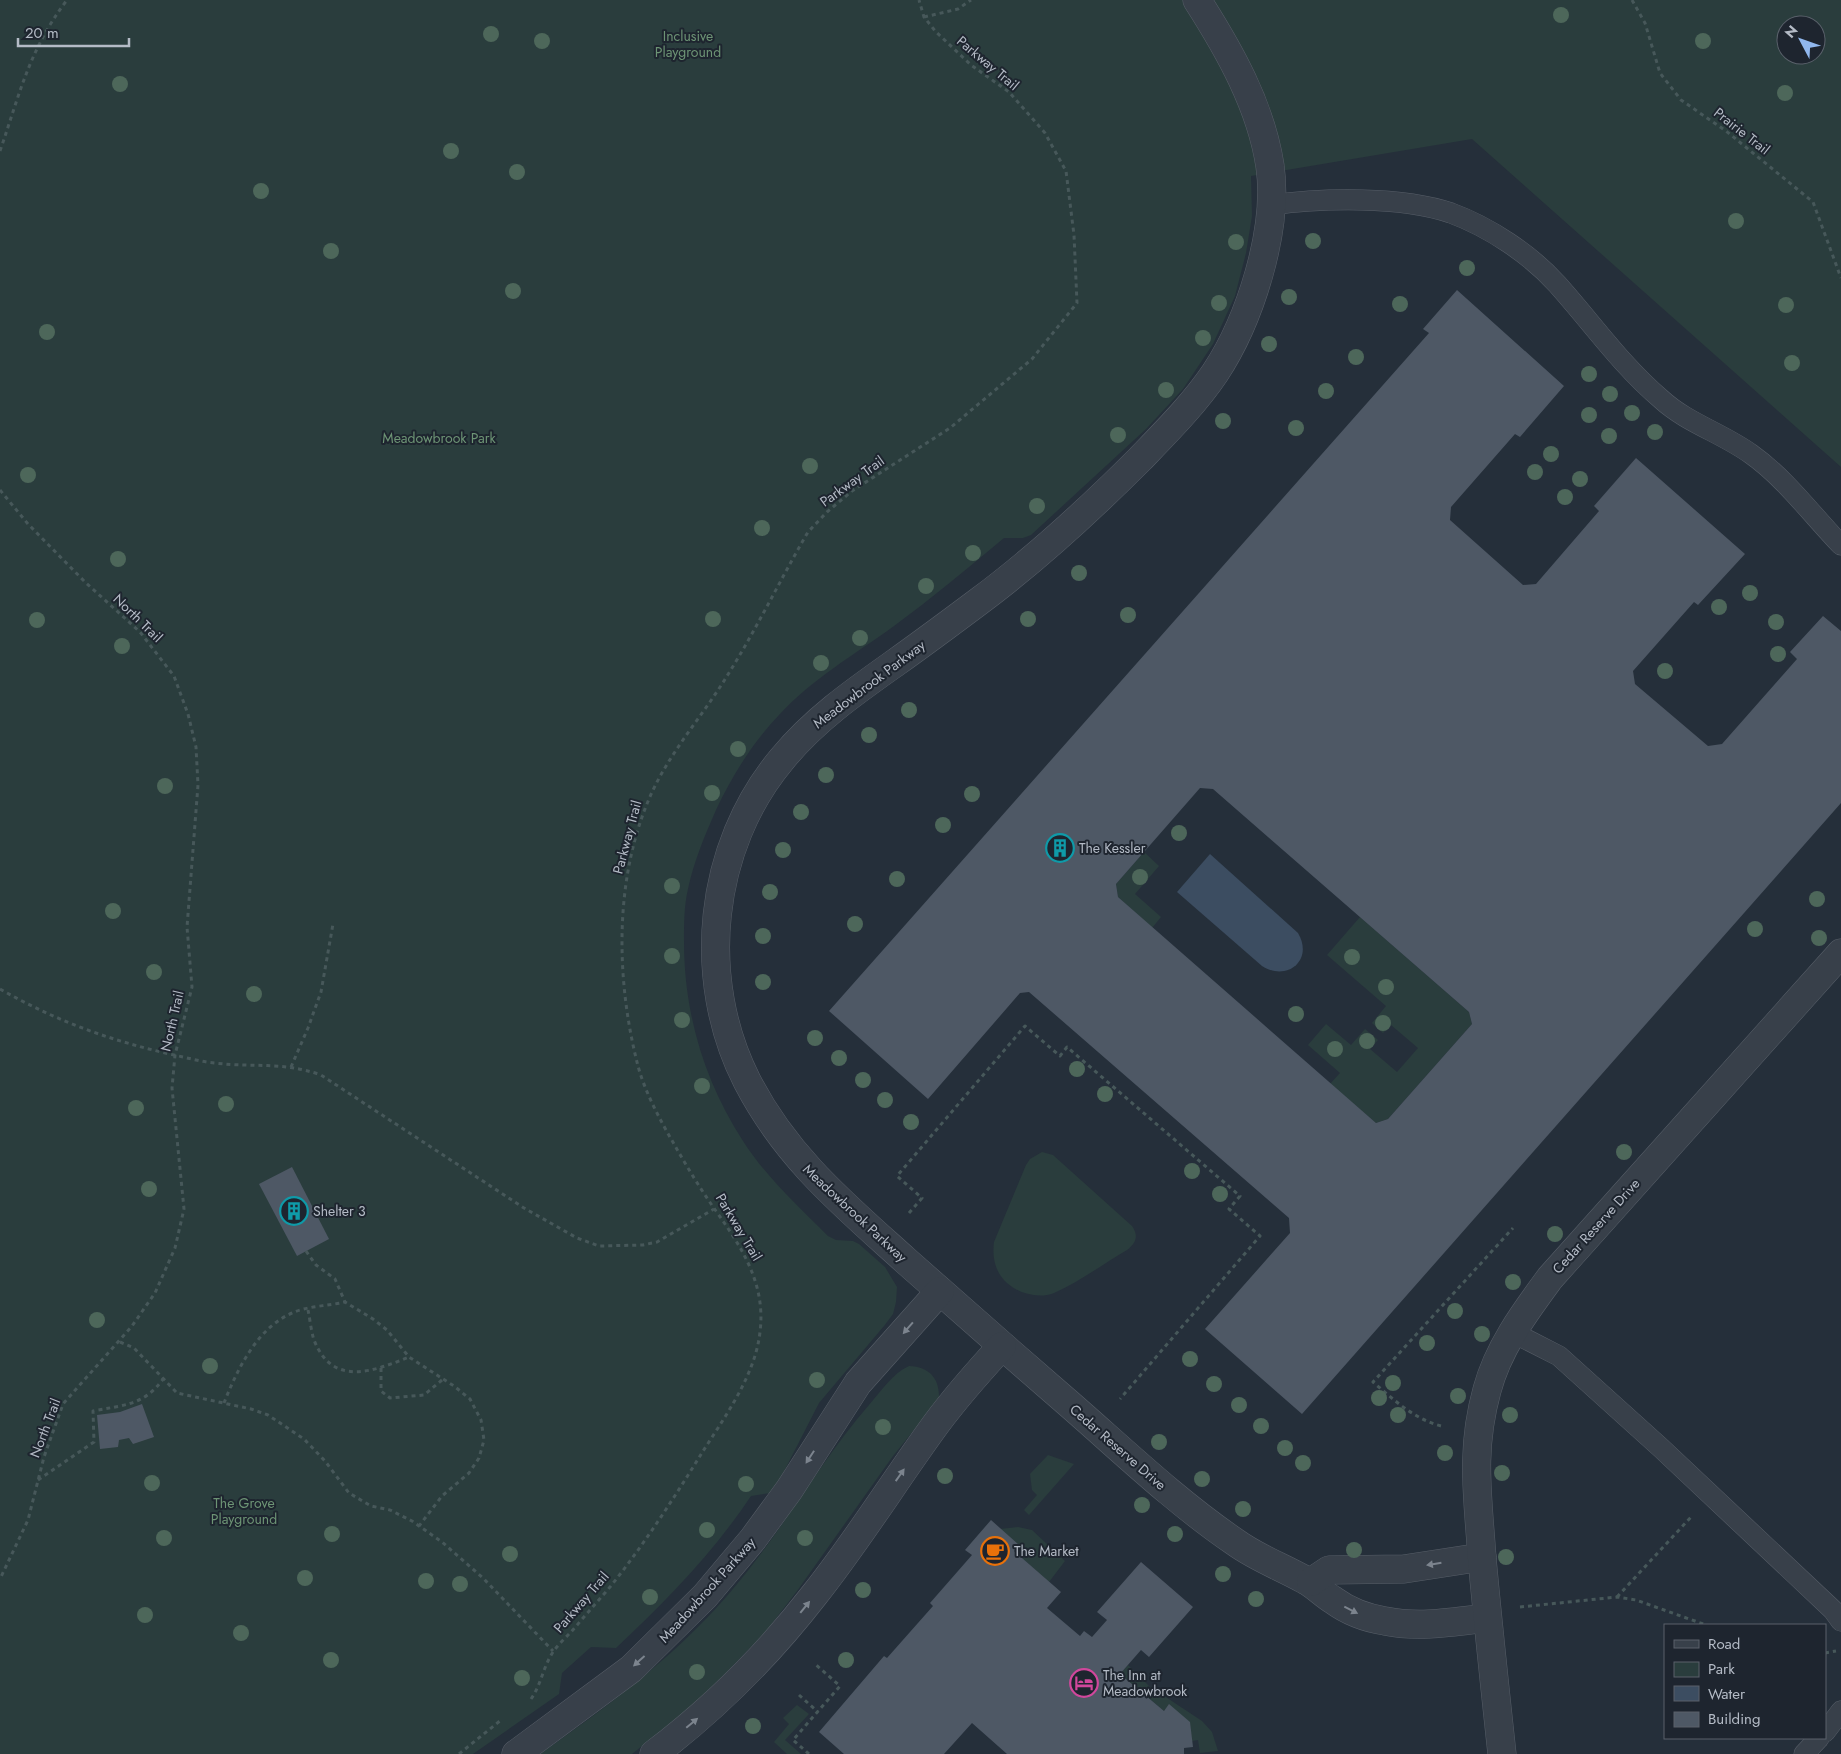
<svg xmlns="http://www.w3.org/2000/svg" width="1841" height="1754" viewBox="0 0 1841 1754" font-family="Jost,sans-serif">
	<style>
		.green { fill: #2a3d3d; fill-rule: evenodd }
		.water { fill: #3c4d61 }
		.building { fill: #4e5865; fill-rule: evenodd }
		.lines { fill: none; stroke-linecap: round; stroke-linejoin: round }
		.service-casing { stroke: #575e68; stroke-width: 21 }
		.minor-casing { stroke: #575e68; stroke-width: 29 }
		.path { stroke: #47585a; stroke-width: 3; stroke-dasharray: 4 4; stroke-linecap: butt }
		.service { stroke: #38404a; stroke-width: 20 }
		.minor { stroke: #38404a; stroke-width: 28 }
		.tree { fill: #4d675a }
		.oneway { fill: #7c848e }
		.labels { text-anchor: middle; stroke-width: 4; stroke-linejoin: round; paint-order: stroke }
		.park-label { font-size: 14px; fill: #6d9475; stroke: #1e252f }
		.street-label { font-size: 14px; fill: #b4bbc6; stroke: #1e252f }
		.poi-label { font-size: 14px; fill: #b4bbc6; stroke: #1e252f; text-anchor: start }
	</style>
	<rect width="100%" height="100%" fill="#252f3a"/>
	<g class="green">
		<path d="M0 0H1841V467L1472 139 1251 176 1252 216 1246 253 1235 296 1213 344 1183 389 1146 429 1031 535 1023 538H1004C968 568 932 598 894 626 854 655 812 679 779 715 753 742 732 776 716 810 705 835 694 861 688 889 684 906 684 924 684 941 684 1013 704 1081 743 1141 766 1177 798 1206 828 1236L836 1240 853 1241 859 1244 885 1267 897 1287 896 1302 893 1314 884 1326 819 1403 777 1485 770 1493 751 1496C713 1553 666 1601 616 1648L591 1647 562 1673 559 1694 473 1754H0ZM1786 25H1816V55H1786Z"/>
		<polygon points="1144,852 1159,866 1135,894 1161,917 1152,928 1118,897 1116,884"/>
		<polygon points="1360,917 1469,1012 1472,1024 1388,1119 1376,1123 1330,1084 1340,1073 1308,1045 1326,1024 1351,1045 1365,1029 1378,1040 1370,1049 1397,1072 1418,1048 1391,1025 1383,1033 1372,1023 1386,1006 1327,955"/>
		<path d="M1042 1152 1053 1155 1132 1226C1139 1236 1136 1243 1127 1250 1103 1264 1079 1282 1054 1293 1039 1299 1019 1294 1007 1283 995 1272 992 1258 994 1242L1026 1165 1030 1159Z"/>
		<path d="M909 1366C930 1367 940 1379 939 1399L893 1456 797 1591 767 1630 725 1674 686 1711 632 1754H540C607 1707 673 1658 727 1596 780 1536 817 1465 869 1405 882 1390 892 1374 909 1366Z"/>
		<polygon points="1048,1455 1074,1464 1029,1515 1024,1510 1037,1495 1032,1490 1030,1474"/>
		<polygon points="1018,1527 1032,1530 1065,1561 1049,1582 1014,1551 1019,1545 1000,1529"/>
		<polygon points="1128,1665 1149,1686 1202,1721 1212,1732 1218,1751 1200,1753 1198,1740 1192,1741 1169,1705 1164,1711 1120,1674"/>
		<polygon points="797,1705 809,1714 785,1740 801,1754 787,1754 774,1742 789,1724 783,1718"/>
	</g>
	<path class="water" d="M1210 854 1298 933C1314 960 1287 982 1262 966L1177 892Z"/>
	<g class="building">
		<path d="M1457 290 1564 386 1520 437 1515 434 1451 507 1450 520 1523 585 1536 584 1599 511 1594 506 1636 458 1745 554 1698 605 1694 602 1633 671 1635 684 1708 746 1722 744 1797 659 1790 652 1823 616 1841 631V803L1302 1414 1205 1329 1290 1233 1289 1218 1029 992 1020 993 928 1099 829 1011 1429 333 1423 329ZM1200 788 1213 789 1469 1012 1472 1024 1388 1119 1376 1123 1118 897 1116 884Z"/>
		<polygon points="292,1167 329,1239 297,1256 259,1184"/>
		<polygon points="142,1404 154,1437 133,1444 129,1438 119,1440 118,1447 100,1449 97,1415 120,1412"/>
		<polygon points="991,1520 1019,1545 1014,1551 1061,1592 1047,1608 1080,1636 1084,1631 1092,1637 1107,1620 1097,1612 1141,1562 1193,1607 1149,1657 1141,1650 1120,1674 1164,1711 1169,1704 1190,1722 1193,1747 1184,1748 1184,1754 1007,1754 972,1723 944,1754 844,1754 819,1732 884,1656 887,1658 933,1606 930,1603 972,1555 965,1550"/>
	</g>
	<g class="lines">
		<defs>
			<g id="service">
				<path d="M1271 205C1323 198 1401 196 1451 213 1489 227 1530 254 1557 284 1592 323 1621 365 1661 399 1687 423 1722 433 1751 454 1785 478 1812 515 1841 545"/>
				<polyline points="1512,1332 1559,1356 1661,1448 1833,1610 1841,1621"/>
				<polyline points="1825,1732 1841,1711"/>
				<polyline points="1804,1754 1819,1738"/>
			</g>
			<g id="minor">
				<path d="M1197 0C1229 50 1261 106 1270 166 1279 230 1250 320 1215 373 1194 404 1166 432 1140 459 1089 510 1036 559 978 602 950 623 923 643 895 663 854 692 814 720 782 759 708 847 695 979 747 1081 786 1157 843 1204 905 1260 956 1305 1008 1351 1060 1396 1117 1445 1172 1499 1235 1542 1257 1558 1282 1567 1305 1580 1315 1585 1323 1594 1333 1600 1348 1611 1366 1618 1385 1621 1419 1628 1453 1622 1487 1618"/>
				<polyline points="1311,1582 1329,1570 1404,1569 1482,1557"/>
				<polyline points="516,1754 631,1669 705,1596 753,1539 789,1490 858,1383 940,1291"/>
				<path d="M654 1754C716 1707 767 1656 815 1594 858 1540 895 1480 936 1424 956 1397 979 1371 1002 1346"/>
				<path d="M1502 1754C1495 1689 1488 1624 1482 1558 1478 1497 1470 1451 1487 1390 1498 1348 1525 1312 1550 1278L1841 953"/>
			</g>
		</defs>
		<use href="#service" class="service-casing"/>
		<use href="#minor" class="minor-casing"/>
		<g class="path">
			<polyline points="1632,0 1645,23 1660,73 1681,100 1726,131 1813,202 1841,278"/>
			<polyline points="924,17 958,9 971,0"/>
			<path d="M0 151C20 93 29 50 67 0"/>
			<polyline points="0,490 28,524 85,582 140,632 174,676 188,714 196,747 198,785 187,927 192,987 175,1055 172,1088 184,1209 175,1248 155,1293 132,1326 63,1404 44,1457 28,1520 0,1579"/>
			<path d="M0 989C56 1021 111 1041 174 1055 188 1058 202 1062 215 1063 255 1068 281 1061 321 1075L524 1208 577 1238 599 1246 643 1245 657 1242 714 1209"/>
			<polyline points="291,1067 308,1028 321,992 333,924"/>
			<polyline points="909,1213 922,1198 897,1176 1025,1026 1060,1056 1067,1047 1240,1196 1229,1209 1260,1236 1120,1399"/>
			<polyline points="306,1251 316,1265 335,1279 345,1302 373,1319 387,1330 409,1357 454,1386 470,1399 481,1420 484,1440 479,1458 469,1473 442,1496 419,1526"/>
			<path d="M308 1310C310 1319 311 1331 314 1340 333 1388 374 1371 409 1357"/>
			<polyline points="120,1342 134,1348 177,1393 251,1409 268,1415 304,1439 325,1461 349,1493 371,1506 390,1510 412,1521 442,1542 483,1578 553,1651"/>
			<polyline points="381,1368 381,1391 390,1398 424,1395 442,1380"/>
			<path d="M224 1403C237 1370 257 1328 292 1313 307 1306 328 1306 345 1302"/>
			<path d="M1441 1426C1414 1419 1394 1400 1373 1382L1513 1228"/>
			<path d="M38 1480 94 1442 93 1411C122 1405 144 1406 163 1379"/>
			<polyline points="1617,1597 1691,1517"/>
			<polyline points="1520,1607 1617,1597 1636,1600 1706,1625"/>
			<polyline points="1825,1653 1836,1651"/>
			<polyline points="799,1695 818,1712"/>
			<path d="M531 1699C541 1685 543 1667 553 1652 558 1645 565 1638 571 1632 584 1617 597 1602 610 1587 643 1546 672 1501 700 1456 723 1419 755 1377 760 1332 766 1284 742 1248 716 1211 701 1190 687 1167 674 1144 660 1120 645 1092 638 1066 616 981 614 881 649 799 668 754 702 717 727 676 756 630 780 580 808 532L827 512 852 491 950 428 1032 359 1077 303 1074 235 1066 171 1045 133 1009 92 971 65 936 32 924 17 919 0"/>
			<polyline points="459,1754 501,1720"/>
			<polyline points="809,1754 793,1740 840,1686 815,1664"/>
		</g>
		<use href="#service" class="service"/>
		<use href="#minor" class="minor"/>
	</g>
	<g class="tree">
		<circle cx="1561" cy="15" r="8"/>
		<circle cx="491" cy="34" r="8"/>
		<circle cx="542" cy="41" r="8"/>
		<circle cx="1703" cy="41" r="8"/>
		<circle cx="120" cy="84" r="8"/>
		<circle cx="1785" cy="93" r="8"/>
		<circle cx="451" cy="151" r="8"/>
		<circle cx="517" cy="172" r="8"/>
		<circle cx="261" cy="191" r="8"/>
		<circle cx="1736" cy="221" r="8"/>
		<circle cx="1313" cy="241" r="8"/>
		<circle cx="1236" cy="242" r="8"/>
		<circle cx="331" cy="251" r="8"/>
		<circle cx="1467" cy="268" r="8"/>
		<circle cx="513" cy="291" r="8"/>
		<circle cx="1289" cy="297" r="8"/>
		<circle cx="1219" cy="303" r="8"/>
		<circle cx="1400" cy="304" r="8"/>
		<circle cx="1786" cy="305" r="8"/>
		<circle cx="47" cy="332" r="8"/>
		<circle cx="1203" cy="338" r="8"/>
		<circle cx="1269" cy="344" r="8"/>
		<circle cx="1356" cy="357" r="8"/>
		<circle cx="1792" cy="363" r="8"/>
		<circle cx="1589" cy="374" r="8"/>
		<circle cx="1166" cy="390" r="8"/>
		<circle cx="1326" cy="391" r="8"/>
		<circle cx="1610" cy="394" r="8"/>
		<circle cx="1632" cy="413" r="8"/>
		<circle cx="1589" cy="415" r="8"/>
		<circle cx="1223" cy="421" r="8"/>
		<circle cx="1296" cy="428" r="8"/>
		<circle cx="1655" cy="432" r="8"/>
		<circle cx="1118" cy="435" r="8"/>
		<circle cx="1609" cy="436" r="8"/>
		<circle cx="1551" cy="454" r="8"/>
		<circle cx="810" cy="466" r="8"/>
		<circle cx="1535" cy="472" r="8"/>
		<circle cx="28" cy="475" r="8"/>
		<circle cx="1580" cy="479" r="8"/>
		<circle cx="1565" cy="497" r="8"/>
		<circle cx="1037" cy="506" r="8"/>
		<circle cx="762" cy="528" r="8"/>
		<circle cx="973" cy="553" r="8"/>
		<circle cx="118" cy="559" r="8"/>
		<circle cx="1079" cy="573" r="8"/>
		<circle cx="926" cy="586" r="8"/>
		<circle cx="1750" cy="593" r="8"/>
		<circle cx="1719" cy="607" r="8"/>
		<circle cx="1128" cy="615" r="8"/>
		<circle cx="713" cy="619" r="8"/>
		<circle cx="1028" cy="619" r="8"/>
		<circle cx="37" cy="620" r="8"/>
		<circle cx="1776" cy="622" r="8"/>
		<circle cx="860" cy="638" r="8"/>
		<circle cx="122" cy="646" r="8"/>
		<circle cx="1778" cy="654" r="8"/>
		<circle cx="821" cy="663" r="8"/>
		<circle cx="1665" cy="671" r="8"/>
		<circle cx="909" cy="710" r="8"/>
		<circle cx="869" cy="735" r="8"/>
		<circle cx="738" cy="749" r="8"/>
		<circle cx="826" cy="775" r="8"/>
		<circle cx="165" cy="786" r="8"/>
		<circle cx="712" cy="793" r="8"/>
		<circle cx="972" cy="794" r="8"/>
		<circle cx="801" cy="812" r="8"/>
		<circle cx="943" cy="825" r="8"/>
		<circle cx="1179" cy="833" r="8"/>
		<circle cx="783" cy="850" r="8"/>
		<circle cx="1140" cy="877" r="8"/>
		<circle cx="897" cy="879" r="8"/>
		<circle cx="672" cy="886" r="8"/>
		<circle cx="770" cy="892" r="8"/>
		<circle cx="1817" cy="899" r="8"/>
		<circle cx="113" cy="911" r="8"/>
		<circle cx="855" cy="924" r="8"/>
		<circle cx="1755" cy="929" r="8"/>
		<circle cx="763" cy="936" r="8"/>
		<circle cx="1819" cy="938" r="8"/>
		<circle cx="672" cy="956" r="8"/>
		<circle cx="1352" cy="957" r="8"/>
		<circle cx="154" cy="972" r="8"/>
		<circle cx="763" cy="982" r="8"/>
		<circle cx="1386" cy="987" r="8"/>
		<circle cx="254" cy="994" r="8"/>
		<circle cx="1296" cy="1014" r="8"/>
		<circle cx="682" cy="1020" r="8"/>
		<circle cx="1383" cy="1023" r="8"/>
		<circle cx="815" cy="1038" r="8"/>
		<circle cx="1367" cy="1041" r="8"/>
		<circle cx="1335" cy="1049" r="8"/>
		<circle cx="839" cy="1058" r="8"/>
		<circle cx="1077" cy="1069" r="8"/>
		<circle cx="863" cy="1080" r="8"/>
		<circle cx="702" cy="1086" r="8"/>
		<circle cx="1105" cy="1094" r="8"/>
		<circle cx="885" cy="1100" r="8"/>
		<circle cx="226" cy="1104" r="8"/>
		<circle cx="136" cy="1108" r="8"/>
		<circle cx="911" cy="1122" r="8"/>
		<circle cx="1624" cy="1152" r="8"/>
		<circle cx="1192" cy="1171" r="8"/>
		<circle cx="149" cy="1189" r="8"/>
		<circle cx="1220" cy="1194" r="8"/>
		<circle cx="1555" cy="1234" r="8"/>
		<circle cx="1513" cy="1282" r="8"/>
		<circle cx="1455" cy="1311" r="8"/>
		<circle cx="97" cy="1320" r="8"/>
		<circle cx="1482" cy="1334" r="8"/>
		<circle cx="1427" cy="1343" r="8"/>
		<circle cx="1190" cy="1359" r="8"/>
		<circle cx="210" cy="1366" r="8"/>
		<circle cx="817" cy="1380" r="8"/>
		<circle cx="1393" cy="1383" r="8"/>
		<circle cx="1214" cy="1384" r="8"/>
		<circle cx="1458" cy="1396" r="8"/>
		<circle cx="1379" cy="1398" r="8"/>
		<circle cx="1239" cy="1405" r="8"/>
		<circle cx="1398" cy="1415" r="8"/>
		<circle cx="1510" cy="1415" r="8"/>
		<circle cx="1261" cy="1426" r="8"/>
		<circle cx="883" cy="1427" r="8"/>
		<circle cx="1159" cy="1442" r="8"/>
		<circle cx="1285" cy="1448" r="8"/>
		<circle cx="1445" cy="1453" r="8"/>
		<circle cx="1303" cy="1463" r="8"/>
		<circle cx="1502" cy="1473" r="8"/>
		<circle cx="945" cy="1476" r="8"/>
		<circle cx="1202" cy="1479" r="8"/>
		<circle cx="152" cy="1483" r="8"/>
		<circle cx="746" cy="1484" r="8"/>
		<circle cx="1142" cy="1505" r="8"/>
		<circle cx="1243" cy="1509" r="8"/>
		<circle cx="707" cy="1530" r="8"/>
		<circle cx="332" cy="1534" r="8"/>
		<circle cx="1175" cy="1534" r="8"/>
		<circle cx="164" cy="1538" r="8"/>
		<circle cx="805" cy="1538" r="8"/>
		<circle cx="1354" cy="1550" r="8"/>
		<circle cx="510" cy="1554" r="8"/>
		<circle cx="1506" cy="1557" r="8"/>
		<circle cx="1223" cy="1574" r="8"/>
		<circle cx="305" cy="1578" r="8"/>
		<circle cx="426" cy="1581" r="8"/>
		<circle cx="460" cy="1584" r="8"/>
		<circle cx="863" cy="1590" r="8"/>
		<circle cx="650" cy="1597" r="8"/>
		<circle cx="1256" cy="1599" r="8"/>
		<circle cx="145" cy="1615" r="8"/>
		<circle cx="241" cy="1633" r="8"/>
		<circle cx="331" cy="1660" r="8"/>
		<circle cx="846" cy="1660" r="8"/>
		<circle cx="697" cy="1672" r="8"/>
		<circle cx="522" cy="1678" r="8"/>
		<circle cx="753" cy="1726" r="8"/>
	</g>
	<defs><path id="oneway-solid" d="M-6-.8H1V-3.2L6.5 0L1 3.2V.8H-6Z" transform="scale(1.25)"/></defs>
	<g class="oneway">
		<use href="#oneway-solid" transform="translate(908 1328) rotate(131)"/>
		<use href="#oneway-solid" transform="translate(810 1457) rotate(123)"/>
		<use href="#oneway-solid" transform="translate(900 1475) rotate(-55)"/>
		<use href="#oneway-solid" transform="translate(1434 1564) rotate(171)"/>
		<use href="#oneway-solid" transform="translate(805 1607) rotate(-51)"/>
		<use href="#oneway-solid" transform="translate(1351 1610) rotate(27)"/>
		<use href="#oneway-solid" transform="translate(639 1661) rotate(138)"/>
		<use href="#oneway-solid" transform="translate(692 1723) rotate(-40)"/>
	</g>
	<defs>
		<symbol id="building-ring" viewBox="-11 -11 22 22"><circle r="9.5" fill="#1e252f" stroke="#0f9aa8" stroke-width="1.5"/><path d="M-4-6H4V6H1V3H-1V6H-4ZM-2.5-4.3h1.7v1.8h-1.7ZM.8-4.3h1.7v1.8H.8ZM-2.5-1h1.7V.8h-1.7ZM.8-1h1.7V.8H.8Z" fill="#0f9aa8"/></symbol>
		<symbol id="cafe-ring" viewBox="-11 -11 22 22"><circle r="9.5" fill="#1e252f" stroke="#e8710a" stroke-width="1.5"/><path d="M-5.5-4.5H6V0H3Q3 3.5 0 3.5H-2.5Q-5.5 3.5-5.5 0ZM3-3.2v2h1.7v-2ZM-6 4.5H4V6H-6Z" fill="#e8710a"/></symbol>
		<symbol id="hotel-ring" viewBox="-11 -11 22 22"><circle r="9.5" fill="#1e252f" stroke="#d1479c" stroke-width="1.5"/><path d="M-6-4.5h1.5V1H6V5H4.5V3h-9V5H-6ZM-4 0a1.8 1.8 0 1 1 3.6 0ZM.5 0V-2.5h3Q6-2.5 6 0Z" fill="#d1479c"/></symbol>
	</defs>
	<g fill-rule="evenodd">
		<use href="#building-ring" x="1044" y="832" width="32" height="32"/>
		<use href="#building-ring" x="278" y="1195" width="32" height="32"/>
		<use href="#cafe-ring" x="979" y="1535" width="32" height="32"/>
		<use href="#hotel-ring" x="1068" y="1667" width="32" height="32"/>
	</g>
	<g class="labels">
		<g class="park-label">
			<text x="688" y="41">Inclusive<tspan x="688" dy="16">Playground</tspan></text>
			<text x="439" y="443">Meadowbrook Park</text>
			<text x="244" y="1508">The Grove<tspan x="244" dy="16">Playground</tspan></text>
		</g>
		<g class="street-label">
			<text transform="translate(988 63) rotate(40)" y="5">Parkway Trail</text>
			<text transform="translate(1742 131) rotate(38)" y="5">Prairie Trail</text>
			<text transform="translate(852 481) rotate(-36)" y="5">Parkway Trail</text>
			<text transform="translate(138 618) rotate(44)" y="5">North Trail</text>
			<text transform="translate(869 684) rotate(-37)" y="5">Meadowbrook Parkway</text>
			<text transform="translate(627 837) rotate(-75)" y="5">Parkway Trail</text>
			<text transform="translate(172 1021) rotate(-77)" y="5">North Trail</text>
			<text transform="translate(855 1213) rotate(43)" y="5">Meadowbrook Parkway</text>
			<text transform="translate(1596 1226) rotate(-48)" y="5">Cedar Reserve Drive</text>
			<text transform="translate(739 1227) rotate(59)" y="5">Parkway Trail</text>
			<text transform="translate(45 1428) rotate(-69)" y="5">North Trail</text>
			<text transform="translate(1118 1447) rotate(41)" y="5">Cedar Reserve Drive</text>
			<text transform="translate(707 1590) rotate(-48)" y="5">Meadowbrook Parkway</text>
			<text transform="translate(581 1602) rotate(-49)" y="5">Parkway Trail</text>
		</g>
		<g class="poi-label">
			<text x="1079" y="853">The Kessler</text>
			<text x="313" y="1216">Shelter 3</text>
			<text x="1014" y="1556">The Market</text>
			<text x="1103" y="1680">The Inn at<tspan x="1103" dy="16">Meadowbrook</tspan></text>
		</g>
	</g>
	<rect x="1664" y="1624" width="162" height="115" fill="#1e252f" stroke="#5a616b"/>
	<rect x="1674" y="1640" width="25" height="8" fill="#38404a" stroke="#5a616b"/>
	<text x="1708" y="1649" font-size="15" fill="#b4bbc6">Road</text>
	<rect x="1674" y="1662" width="25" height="15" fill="#2a3d3d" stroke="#5a616b"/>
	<text x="1708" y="1674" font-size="15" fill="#b4bbc6">Park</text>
	<rect x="1674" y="1686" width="25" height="15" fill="#3c4d61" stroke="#5a616b"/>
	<text x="1708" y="1699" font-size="15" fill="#b4bbc6">Water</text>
	<rect x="1674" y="1712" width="25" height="15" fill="#4e5865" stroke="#5a616b"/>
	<text x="1708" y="1724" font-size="15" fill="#b4bbc6">Building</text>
	<g transform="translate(1801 40) rotate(311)"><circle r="24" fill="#1e252f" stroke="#5a616b"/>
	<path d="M0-4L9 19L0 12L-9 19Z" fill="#91b8ee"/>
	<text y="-8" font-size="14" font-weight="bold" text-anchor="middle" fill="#b4bbc6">N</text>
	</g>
	<path d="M18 38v8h111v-8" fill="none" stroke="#b4bbc6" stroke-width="2.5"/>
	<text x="25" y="38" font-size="15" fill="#b4bbc6" stroke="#1e252f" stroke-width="4" paint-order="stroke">20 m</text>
</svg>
